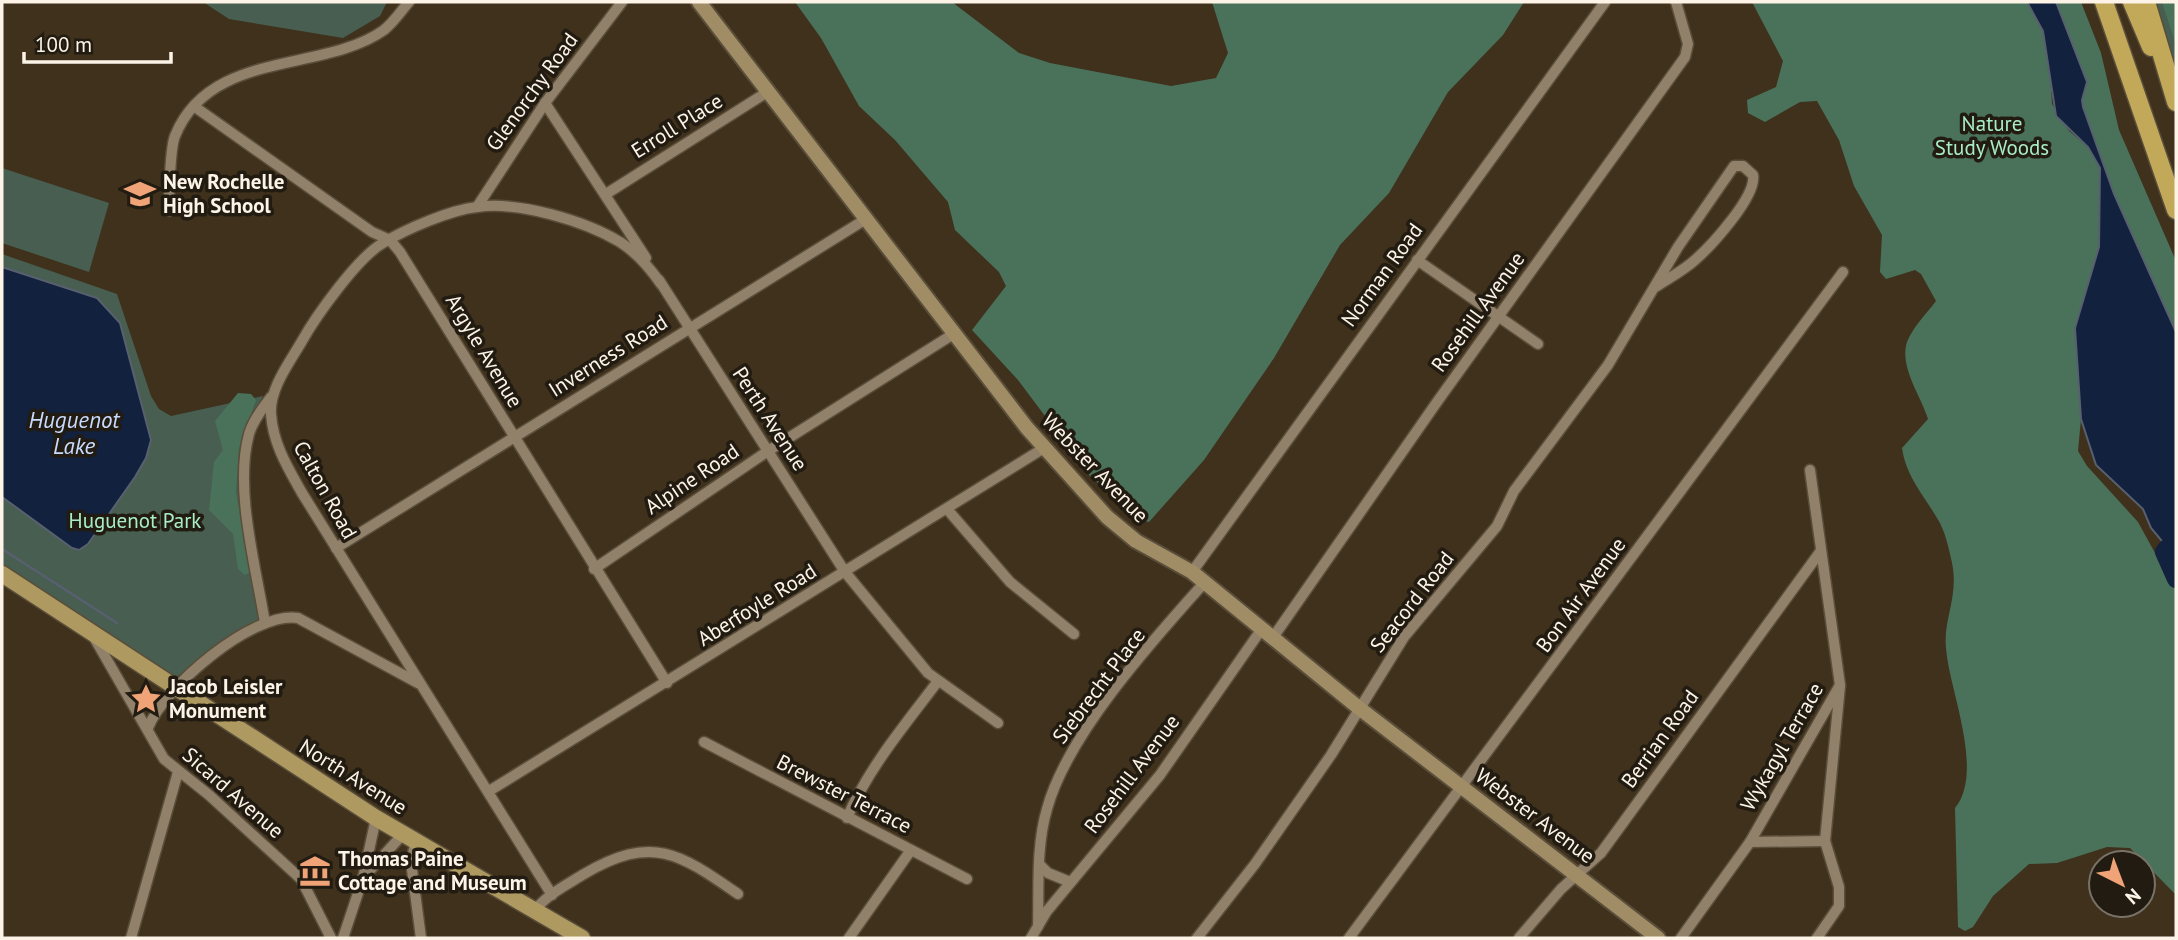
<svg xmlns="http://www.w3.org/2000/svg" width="2178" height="940" viewBox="0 0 2178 940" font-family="'PT Sans',sans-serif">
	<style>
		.green { fill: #475e50 }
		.forest { fill: #4a725b }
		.water { fill: #12213d; stroke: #586070; stroke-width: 2 }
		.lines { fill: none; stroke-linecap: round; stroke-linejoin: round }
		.stream { stroke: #586070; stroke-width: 2.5 }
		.river { stroke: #12213d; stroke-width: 18 }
		.street-casing { stroke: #5a4e3b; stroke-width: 13 }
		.secondary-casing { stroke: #5a4e3b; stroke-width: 18 }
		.primary-casing { stroke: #5a4e3b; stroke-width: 19 }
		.highway-casing { stroke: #5a4e3b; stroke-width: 21 }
		.street { stroke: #91816a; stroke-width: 10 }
		.secondary { stroke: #a08d65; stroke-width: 14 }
		.primary { stroke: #ae9960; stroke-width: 16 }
		.highway { stroke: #c2a959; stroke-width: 18 }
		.labels { text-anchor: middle; stroke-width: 7; stroke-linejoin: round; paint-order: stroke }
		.street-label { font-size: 21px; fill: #fdf4e7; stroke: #211b11 }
		.park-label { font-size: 21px; fill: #a9edc5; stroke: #211b11 }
		.poi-label { font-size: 21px; font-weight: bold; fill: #fdf4e7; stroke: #211b11; text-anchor: start }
		.water-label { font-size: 23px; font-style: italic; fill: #c8dbfe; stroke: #211b11 }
	</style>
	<rect width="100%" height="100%" fill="#3f311c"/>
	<g class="green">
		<polygon points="203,2 387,2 380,16 343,38 229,19"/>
		<polygon points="2156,2 2176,2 2176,68"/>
		<polygon points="2,168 109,203 89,272 2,243"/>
		<polygon points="2,254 117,294 151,396 159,409 171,416 263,396 250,422 241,476 261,621 172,680 2,566"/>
	</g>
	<g class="forest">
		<polygon points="795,2 952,2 1019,53 1050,63 1171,86 1216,78 1228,53 1212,2 1524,2 1503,35 1448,92 1389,193 1340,245 1274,358 1204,460 1149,522 1140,520 1090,476 1018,380 972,330 1006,286 999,272 955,230 948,202 895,140 859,106 821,38"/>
		<path d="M1752 2H2027L2043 31 2049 59 2052 104 2069 131 2088 147 2100 168 2099 247 2075 328 2081 419 2078 451 2087 466 2138 522 2155 553 2176 569V895L2130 848 2107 847 2057 863 2029 864 1993 896 1973 927 1965 931 1958 927 1955 808C1985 771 1949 690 1946 648 1943 619 1959 597 1952 563 1949 549 1945 530 1937 518 1923 494 1906 476 1902 448L1928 419C1921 396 1899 367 1907 342 1912 328 1927 313 1936 301L1921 274 1915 270 1886 279 1880 272 1882 235 1854 186 1839 140 1817 101 1800 102 1765 122 1748 113 1747 100 1776 87 1783 61Z"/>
		<polygon points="2056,2 2081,2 2101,53 2119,130 2176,261 2176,332 2114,194 2083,108 2082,100 2087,82"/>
		<polygon points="2162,2 2176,2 2176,45"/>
		<polygon points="238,393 251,394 256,400 239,448 236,492 250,572 245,575 238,569 233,534 209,510 214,462 223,450 215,421"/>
	</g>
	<g class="water">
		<polygon points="2027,2 2056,2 2087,82 2082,100 2083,107 2114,194 2176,332 2176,558 2151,528 2143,509 2096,465 2081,419 2075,328 2099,247 2100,168 2088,147 2056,116 2043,31"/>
		<polygon points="2,267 97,298 120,323 151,440 146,458 135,477 88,544 79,550 72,548 2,497"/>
	</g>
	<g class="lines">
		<polyline class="stream" points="2,549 117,623"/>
		<polyline class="river" points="2167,548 2164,552 2176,579"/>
		<defs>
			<g id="street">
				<polyline points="545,103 646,258"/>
				<polyline points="195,107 372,232 390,240 400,252 667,683"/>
				<polyline points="606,194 769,91"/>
				<polyline points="477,207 545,103 622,2"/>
				<path d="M169 211C169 197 170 148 175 136 210 49 324 73 384 30 394 22 401 11 409 2"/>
				<polyline points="1417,260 1538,344"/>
				<polyline points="659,280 845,572 928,673 998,723"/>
				<polyline points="947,509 1010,582 1074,634"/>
				<polyline points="336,548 866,219"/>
				<polyline points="594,569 768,451 955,333"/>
				<polyline points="1192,572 1605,2"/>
				<path d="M265 623C256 567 234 489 249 434 253 420 263 408 271 397"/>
				<polyline points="95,639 164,759 209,795 301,879 331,938"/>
				<polyline points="1272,639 1437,402 1685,57 1688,44 1676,2"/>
				<path d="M148 728C164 687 253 611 298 618L418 683"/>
				<polyline points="704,742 967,879"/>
				<polyline points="489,791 1044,448"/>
				<path d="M847 818C869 767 905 725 938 681"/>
				<polyline points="416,840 411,862 421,938"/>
				<polyline points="1750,842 1825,841"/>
				<polyline points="1040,865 1048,873 1070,882"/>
				<polyline points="363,878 404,833"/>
				<path d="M552 895 302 493C288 468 273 444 271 414 269 389 290 362 302 341 316 316 358 257 383 243 406 229 450 210 477 207 519 201 585 221 620 242 637 253 650 268 661 284"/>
				<path d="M536 909C548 894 568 884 584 874 652 834 679 853 738 894"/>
				<path d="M1038 926C1039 888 1036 846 1047 809 1067 735 1152 641 1204 583"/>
				<polyline points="131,938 178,772"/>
				<polyline points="343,938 363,878 376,818"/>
				<polyline points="849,938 911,850"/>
				<polyline points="1031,938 1047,911 1160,775 1261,630"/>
				<path d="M1197 938 1255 864 1331 755 1404 637 1497 526 1514 491 1608 365 1678 247 1734 166H1743L1753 175C1757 196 1711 246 1695 260 1683 271 1667 279 1654 288"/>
				<polyline points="1349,938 1843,272"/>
				<polyline points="1519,938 1561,889 1601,853 1820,552"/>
				<polyline points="1681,938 1750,842 1840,685 1810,470"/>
				<polyline points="1817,938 1839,906 1839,887 1825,841 1840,686"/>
			</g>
			<polyline id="secondary" points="699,2 1027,428 1107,517 1136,541 1192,572 1359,708 1658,938"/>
			<polyline id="primary" points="2,574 376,818 582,938"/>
			<g id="highway">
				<polyline points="2104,2 2176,210"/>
				<polyline points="2132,2 2151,47"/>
				<polyline points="2146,2 2176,102"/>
			</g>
		</defs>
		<use href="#street" class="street-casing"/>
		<use href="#secondary" class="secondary-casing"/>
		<use href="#primary" class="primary-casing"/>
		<use href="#highway" class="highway-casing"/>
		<use href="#street" class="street"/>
		<use href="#secondary" class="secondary"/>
		<use href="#primary" class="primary"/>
		<use href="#highway" class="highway"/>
	</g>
	<defs>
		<symbol id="school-bare" viewBox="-9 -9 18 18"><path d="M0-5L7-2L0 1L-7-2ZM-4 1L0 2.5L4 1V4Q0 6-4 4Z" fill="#efa377" stroke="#211b11" stroke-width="2.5" paint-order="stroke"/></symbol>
		<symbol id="sight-bare" viewBox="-9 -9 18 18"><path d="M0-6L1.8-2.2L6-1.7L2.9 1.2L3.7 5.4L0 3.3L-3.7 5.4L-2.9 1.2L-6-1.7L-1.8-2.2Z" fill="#efa377" stroke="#211b11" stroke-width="2.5" paint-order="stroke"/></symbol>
		<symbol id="museum-bare" viewBox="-9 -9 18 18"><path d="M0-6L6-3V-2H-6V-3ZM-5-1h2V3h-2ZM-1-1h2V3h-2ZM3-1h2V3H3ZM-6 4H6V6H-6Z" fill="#efa377" stroke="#211b11" stroke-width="2.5" paint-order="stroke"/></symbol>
	</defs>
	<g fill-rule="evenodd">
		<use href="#school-bare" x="118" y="172" width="44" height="44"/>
		<use href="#sight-bare" x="124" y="677" width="44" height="44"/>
		<use href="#museum-bare" x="293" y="849" width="44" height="44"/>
	</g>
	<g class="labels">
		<g class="street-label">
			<text transform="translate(532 92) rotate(-54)" y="7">Glenorchy Road</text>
			<text transform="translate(677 126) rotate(-32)" y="7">Erroll Place</text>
			<text transform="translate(1382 275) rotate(-54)" y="7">Norman Road</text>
			<text transform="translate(1478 312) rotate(-54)" y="7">Rosehill Avenue</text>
			<text transform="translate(484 351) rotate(59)" y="7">Argyle Avenue</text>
			<text transform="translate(608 356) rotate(-32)" y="7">Inverness Road</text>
			<text transform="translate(770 419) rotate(57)" y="7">Perth Avenue</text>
			<text transform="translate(1095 468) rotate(46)" y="7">Webster Avenue</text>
			<text transform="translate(692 479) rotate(-34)" y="7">Alpine Road</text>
			<text transform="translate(325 490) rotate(61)" y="7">Calton Road</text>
			<text transform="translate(1581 595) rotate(-54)" y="7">Bon Air Avenue</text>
			<text transform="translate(1412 602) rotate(-52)" y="7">Seacord Road</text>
			<text transform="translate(757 605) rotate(-32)" y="7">Aberfoyle Road</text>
			<text transform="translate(1099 686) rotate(-53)" y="7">Siebrecht Place</text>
			<text transform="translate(1660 739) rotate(-54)" y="7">Berrian Road</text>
			<text transform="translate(1782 747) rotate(-60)" y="7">Wykagyl Terrace</text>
			<text transform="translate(1132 774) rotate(-53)" y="7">Rosehill Avenue</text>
			<text transform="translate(353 777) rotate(32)" y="7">North Avenue</text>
			<text transform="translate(233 793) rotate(41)" y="7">Sicard Avenue</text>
			<text transform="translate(844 794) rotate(27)" y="7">Brewster Terrace</text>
			<text transform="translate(1535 816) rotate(37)" y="7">Webster Avenue</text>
		</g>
		<g class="park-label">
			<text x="1992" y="131">Nature<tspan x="1992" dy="24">Study Woods</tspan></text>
			<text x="135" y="528">Huguenot Park</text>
		</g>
		<g class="poi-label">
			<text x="163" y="189">New Rochelle<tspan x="163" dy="24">High School</tspan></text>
			<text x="169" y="694">Jacob Leisler<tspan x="169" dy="24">Monument</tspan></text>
			<text x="338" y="866">Thomas Paine<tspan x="338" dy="24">Cottage and Museum</tspan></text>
		</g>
		<g class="water-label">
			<text x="74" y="428">Huguenot<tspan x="74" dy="26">Lake</tspan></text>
		</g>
	</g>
	<rect width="2178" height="940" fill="none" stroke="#fdf4e7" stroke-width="7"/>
	<g transform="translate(2122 884) rotate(138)"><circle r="33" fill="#211b11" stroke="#797267" stroke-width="2"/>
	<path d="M0-5L12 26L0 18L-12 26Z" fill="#efa377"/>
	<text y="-10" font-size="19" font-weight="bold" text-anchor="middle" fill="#fdf4e7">N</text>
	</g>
	<path d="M24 52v10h147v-10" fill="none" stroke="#fdf4e7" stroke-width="3.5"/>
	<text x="35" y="52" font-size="21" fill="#fdf4e7" stroke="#211b11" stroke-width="5" paint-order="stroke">100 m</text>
</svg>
